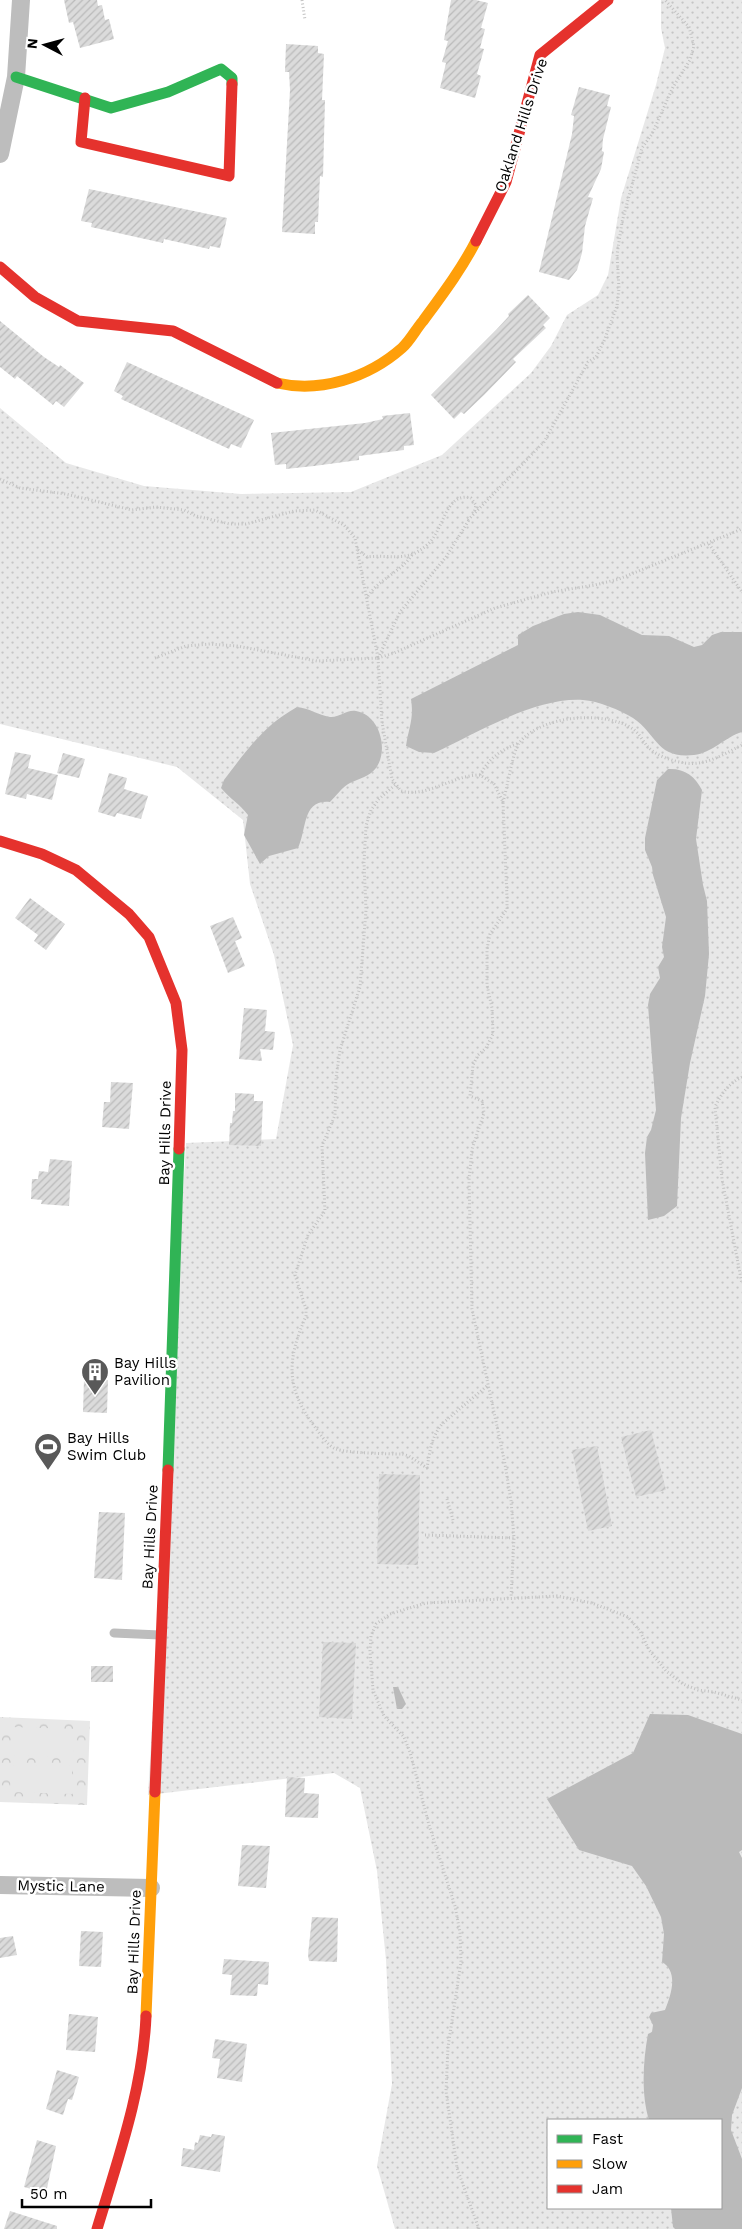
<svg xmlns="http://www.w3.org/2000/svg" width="742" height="2229" viewBox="0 0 742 2229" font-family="'Work Sans',sans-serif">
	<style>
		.grass { fill: url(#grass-dots); fill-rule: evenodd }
		.park { fill: url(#park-crowns) }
		.pitch { fill: #e8e8e8 }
		.water { fill: #bababa }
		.building { fill: url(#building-hatch) }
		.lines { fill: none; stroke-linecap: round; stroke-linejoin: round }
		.path { stroke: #c2c2c2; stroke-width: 3; stroke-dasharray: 1 2.5; stroke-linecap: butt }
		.lane { stroke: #bdbdbd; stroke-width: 9 }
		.street { stroke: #bdbdbd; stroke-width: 18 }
		.fast { stroke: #30b455; stroke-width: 11 }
		.slow { stroke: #ff9f0a; stroke-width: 11 }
		.jam { stroke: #e5322d; stroke-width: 11 }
		.labels { text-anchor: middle; stroke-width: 5; stroke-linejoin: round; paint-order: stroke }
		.street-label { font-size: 15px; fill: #000; stroke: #fff }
		.poi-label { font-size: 15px; fill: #000; stroke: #fff; text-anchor: start }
	</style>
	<defs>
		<pattern id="grass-dots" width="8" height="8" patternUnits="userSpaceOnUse" patternTransform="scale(1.25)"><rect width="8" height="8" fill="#e8e8e8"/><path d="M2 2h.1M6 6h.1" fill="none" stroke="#c5c5c5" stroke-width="1.8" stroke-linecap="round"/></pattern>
		<pattern id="park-crowns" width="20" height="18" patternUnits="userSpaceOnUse" patternTransform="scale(1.25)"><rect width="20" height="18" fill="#e8e8e8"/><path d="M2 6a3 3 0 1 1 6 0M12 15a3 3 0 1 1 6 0" fill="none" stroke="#c5c5c5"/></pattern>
		<pattern id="building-hatch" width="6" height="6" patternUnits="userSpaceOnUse" patternTransform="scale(1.25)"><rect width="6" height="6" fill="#dbdbdb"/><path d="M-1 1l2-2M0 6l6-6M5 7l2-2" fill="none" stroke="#bababa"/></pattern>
	</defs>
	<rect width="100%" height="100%" fill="#fff"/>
	<path class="grass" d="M661 0H742V2229H395L377 2166 392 2084 386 1960 377 1871 360 1788 334 1773 148 1795 186 1143 276 1139 293 1045 274 955 250 884 243 820 177 767 0 724V408L66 463 144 486 241 494 351 492 442 455 531 373 551 346 567 315 598 295 608 275 621 198 656 85 665 48 661 28ZM548 2120H721V2208H548Z"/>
	<polygon class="park" points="0,1717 90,1721 87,1805 0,1802"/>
	<g class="pitch">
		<polygon points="12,1727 74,1729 73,1757 12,1755"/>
		<polygon points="11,1765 72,1766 72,1794 10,1792"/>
	</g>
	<g class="water">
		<path d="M578 612 600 615 642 635 669 636 694 647 702 645 712 635 721 632H742V732C725 737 712 753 694 755 656 759 658 735 633 718 620 710 598 701 583 700 535 697 477 733 434 753L419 752 406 746C409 726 414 719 411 699L518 645V635L533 626 564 614Z"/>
		<path d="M297 707C309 708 318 715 330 717 339 718 347 709 356 711 380 715 389 750 376 768 370 776 359 779 350 783 343 786 336 796 330 802 302 799 307 829 298 848L269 856 260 864 244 835 248 815C240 804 230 799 221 788L224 780C247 750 263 726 297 707Z"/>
		<path d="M668 769C684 768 695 776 702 790L696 839 703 885 707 901 709 954 705 996 690 1063 681 1118 677 1206 664 1216 648 1220 645 1153 647 1137 651 1130 656 1110 648 1005 650 994 660 978 658 967 664 957 662 947 666 917 653 875 652 867 645 850V838L657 780Z"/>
		<polygon points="393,1687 398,1687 406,1704 402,1709 397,1709"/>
		<path d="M650 1714 688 1715 742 1734V1850L739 1852 742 1858V2088L732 2115 731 2130 742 2159V2229H675L673 2227 671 2208H721V2120H649C641 2094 643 2061 648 2034L652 2032 653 2025 649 2017 651 2013 665 2010C671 1995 679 1972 662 1962L664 1934 661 1917 646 1886 632 1866 579 1850 547 1799 633 1753Z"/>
	</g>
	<g class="building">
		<polygon points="64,0 97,0 98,6 102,5 105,20 109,19 114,39 80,48 73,22 69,23"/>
		<polygon points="451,0 476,0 488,3 481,28 485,29 480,48 484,49 477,74 481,76 475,98 440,88 446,63 442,62 448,41 444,40"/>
		<polygon points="286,44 318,46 318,53 324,54 322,100 325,100 323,177 320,176 318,222 315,222 315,234 282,232 290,90 289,72 285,72"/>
		<polygon points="579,87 610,95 607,106 611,107 603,139 602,151 604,152 601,169 588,197 593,198 585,226 582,253 577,270 569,280 539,272 572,134 574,116 571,115"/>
		<polygon points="89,189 227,218 220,248 210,246 209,249 164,239 163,243 91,227 92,223 81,221"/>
		<polygon points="528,295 550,318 543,325 546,328 513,359 516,362 484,395 464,414 461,412 454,419 431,395 496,330 509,316 508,314"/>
		<polygon points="0,321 44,357 59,367 60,365 84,383 64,407 56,401 53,405 17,376 15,379 0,367"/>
		<polygon points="127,362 254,420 241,448 231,444 229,449 121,399 123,396 114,391"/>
		<polygon points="410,413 414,445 404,446 404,450 359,456 359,460 314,466 286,469 286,464 275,465 271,433 365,423 383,419 382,416"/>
		<polygon points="15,752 31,755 28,768 58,775 52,800 27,794 26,799 5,794"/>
		<polygon points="63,753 85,759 79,778 57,773"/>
		<polygon points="109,773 127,778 124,789 148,796 141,819 117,813 115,817 98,812"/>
		<polygon points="30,898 65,924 46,950 34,941 38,935 15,918"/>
		<polygon points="233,917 242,938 235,941 245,966 228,973 210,926"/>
		<polygon points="244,1008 267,1010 265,1031 275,1032 273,1050 260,1049 262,1061 239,1059"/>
		<polygon points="111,1082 133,1083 129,1129 102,1127 104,1102 110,1102"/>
		<polygon points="235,1093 254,1094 254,1101 263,1101 261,1146 229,1145 230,1123 232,1123 233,1111 235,1111"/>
		<polygon points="50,1159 72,1161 69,1206 41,1204 42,1200 31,1199 32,1179 38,1179 39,1171 48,1172"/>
		<polygon points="84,1379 108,1380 107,1413 83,1412"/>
		<polygon points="651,1430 666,1490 636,1497 621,1437"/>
		<polygon points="597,1446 612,1526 588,1531 572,1450"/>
		<polygon points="379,1474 420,1475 418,1565 377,1564"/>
		<polygon points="99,1512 125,1513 122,1580 94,1578"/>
		<polygon points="323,1642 356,1643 352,1719 319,1717"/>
		<rect x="91" y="1666" width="22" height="16"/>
		<polygon points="287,1777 305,1778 304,1793 319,1794 318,1818 285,1817"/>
		<polygon points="242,1845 270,1846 266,1888 238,1886"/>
		<polygon points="312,1917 338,1918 337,1962 309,1961 308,1955"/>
		<polygon points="81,1931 103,1932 101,1967 79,1966"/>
		<polygon points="13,1936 17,1955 0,1958 0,1938"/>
		<polygon points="224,1959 269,1962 268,1985 258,1984 257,1996 230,1995 232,1975 222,1974"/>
		<polygon points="69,2014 98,2017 95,2052 66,2050"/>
		<polygon points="215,2039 247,2044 242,2082 217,2078 220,2059 212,2058"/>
		<polygon points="57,2070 79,2077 72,2100 68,2099 63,2115 46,2109"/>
		<polygon points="212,2134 225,2136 220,2172 181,2166 183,2148 194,2150 195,2142 198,2143 200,2135 211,2137"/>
		<polygon points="37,2140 56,2146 46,2193 24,2187"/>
		<polygon points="10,2211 57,2226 57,2229 4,2229"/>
	</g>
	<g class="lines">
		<g class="path">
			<polyline points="302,0 305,20"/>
			<polyline points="0,479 20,488 66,494 132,510 156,507 184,510 196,516 230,524 246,524 294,511 315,510 344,525 355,538 378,658"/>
			<polyline points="468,520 544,442 588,362 596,357 604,341 617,306 619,288 617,255 622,222 642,148 652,134 673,87 690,60 694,46 689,27 665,0"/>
			<polyline points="709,544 742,592"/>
			<path d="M358 550 367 557C390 554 407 563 427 545 444 531 445 491 471 498L476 505 474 513"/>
			<path d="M368 596C380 578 401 572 412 555"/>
			<path d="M155 658 186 646 210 644 237 646 317 661 378 658 382 722 392 779 401 791C428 798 452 775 480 775L494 784 503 802 507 898V909L490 934 487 949V985L492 1008 493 1034 486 1048 478 1055 473 1065 470 1096 482 1101 484 1113 472 1149 469 1180 472 1309 505 1464 511 1501 514 1538 511 1598"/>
			<polyline points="378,658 394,653 495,608 552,592 595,585 619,579 742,529"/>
			<polyline points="378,658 400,612 446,557 469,520"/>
			<path d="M480 775C489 758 501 750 519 743"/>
			<path d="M395 785 379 799 371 810 366 826 364 862 366 910 360 987 340 1050 336 1078 335 1115 322 1146 325 1211 308 1235 295 1275 306 1309V1316C287 1360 285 1387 315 1427 320 1434 328 1446 336 1449 346 1453 389 1454 402 1454L409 1456 427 1468C430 1451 431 1438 442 1424L488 1385"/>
			<path d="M503 802C507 789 513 751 519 743 541 715 605 710 633 729 639 733 643 741 647 746 656 756 672 761 685 763 706 766 724 754 742 745"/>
			<path d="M742 1077C729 1083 721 1094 715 1107L722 1179 742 1284"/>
			<polyline points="447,1499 453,1520"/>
			<polyline points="425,1535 514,1538"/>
			<polyline points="479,2229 457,2168 446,2091 448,2047 461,1962 460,1933 455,1906 429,1825 410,1752 404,1737 384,1716 373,1690 370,1651 371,1636 376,1624 390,1614 426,1603 557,1596 592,1603 628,1617 640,1631 649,1650 666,1671 683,1684 698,1690 714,1692 742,1700"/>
		</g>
		<polyline class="lane" points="114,1633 160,1635"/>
		<g class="street">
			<polyline points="0,154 16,77 21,0"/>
			<polyline points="0,1885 151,1888"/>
		</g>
		<g class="fast">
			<polyline points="16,77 111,108 168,92 221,69 232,78 232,84"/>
			<polyline points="168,1470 179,1149"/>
		</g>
		<g class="slow">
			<path d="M277 383C320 393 368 378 402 348 410 341 416 329 423 321 442 295 461 270 476 241"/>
			<polyline points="146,2016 155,1792"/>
		</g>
		<g class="jam">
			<polyline points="85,98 81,142 229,176 232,84"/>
			<polyline points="476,241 506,182 540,55 608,0"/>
			<polyline points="0,267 35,297 78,321 173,331 277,383"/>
			<polyline points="0,841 42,854 76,870 129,914 149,937 176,1003 182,1050 179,1149"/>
			<polyline points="155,1792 168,1470"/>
			<path d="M97 2229C118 2159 143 2089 146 2016"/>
		</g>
	</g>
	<defs>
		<symbol id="building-pin" viewBox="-11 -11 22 30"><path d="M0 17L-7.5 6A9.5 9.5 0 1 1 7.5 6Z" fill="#595959" stroke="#fff"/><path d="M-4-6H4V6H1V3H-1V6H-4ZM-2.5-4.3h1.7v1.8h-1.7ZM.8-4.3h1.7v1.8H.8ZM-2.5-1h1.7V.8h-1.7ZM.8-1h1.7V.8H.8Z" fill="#fff"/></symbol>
		<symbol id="stadium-pin" viewBox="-11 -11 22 30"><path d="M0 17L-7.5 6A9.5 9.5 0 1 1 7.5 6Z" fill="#595959" stroke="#fff"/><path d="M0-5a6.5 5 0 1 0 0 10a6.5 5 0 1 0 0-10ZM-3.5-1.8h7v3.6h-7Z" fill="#fff"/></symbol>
	</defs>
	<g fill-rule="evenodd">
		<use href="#building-pin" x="79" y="1356" width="32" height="43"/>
		<use href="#stadium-pin" x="32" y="1431" width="32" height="43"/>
	</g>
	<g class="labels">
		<g class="street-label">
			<text transform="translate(521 125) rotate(-72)" y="5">Oakland Hills Drive</text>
			<text transform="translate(165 1133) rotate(-89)" y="5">Bay Hills Drive</text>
			<text transform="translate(150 1537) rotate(-87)" y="5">Bay Hills Drive</text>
			<text transform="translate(61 1886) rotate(1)" y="5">Mystic Lane</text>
			<text transform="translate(134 1942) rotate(-88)" y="5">Bay Hills Drive</text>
		</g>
		<g class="poi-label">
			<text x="114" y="1368">Bay Hills<tspan x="114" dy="17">Pavilion</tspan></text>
			<text x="67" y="1443">Bay Hills<tspan x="67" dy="17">Swim Club</tspan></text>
		</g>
	</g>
	<rect x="547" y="2119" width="175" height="90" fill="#ffffff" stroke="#999999"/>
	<rect x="557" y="2135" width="25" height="8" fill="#30b455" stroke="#999999"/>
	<text x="592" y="2144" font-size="15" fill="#000000">Fast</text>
	<rect x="557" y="2160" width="25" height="8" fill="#ff9f0a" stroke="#999999"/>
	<text x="592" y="2169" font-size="15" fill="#000000">Slow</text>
	<rect x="557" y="2185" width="25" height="8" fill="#e5322d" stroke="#999999"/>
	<text x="592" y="2194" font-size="15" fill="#000000">Jam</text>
	<g transform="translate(45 45) rotate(276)" stroke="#ffffff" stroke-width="4" paint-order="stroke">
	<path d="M0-4L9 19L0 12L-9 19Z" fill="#000000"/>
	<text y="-8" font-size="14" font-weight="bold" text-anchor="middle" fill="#000000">N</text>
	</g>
	<path d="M22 2199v8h129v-8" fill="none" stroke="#000000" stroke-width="2.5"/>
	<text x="30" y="2199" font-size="15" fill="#000000" stroke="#ffffff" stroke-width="4" paint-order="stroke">50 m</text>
</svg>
